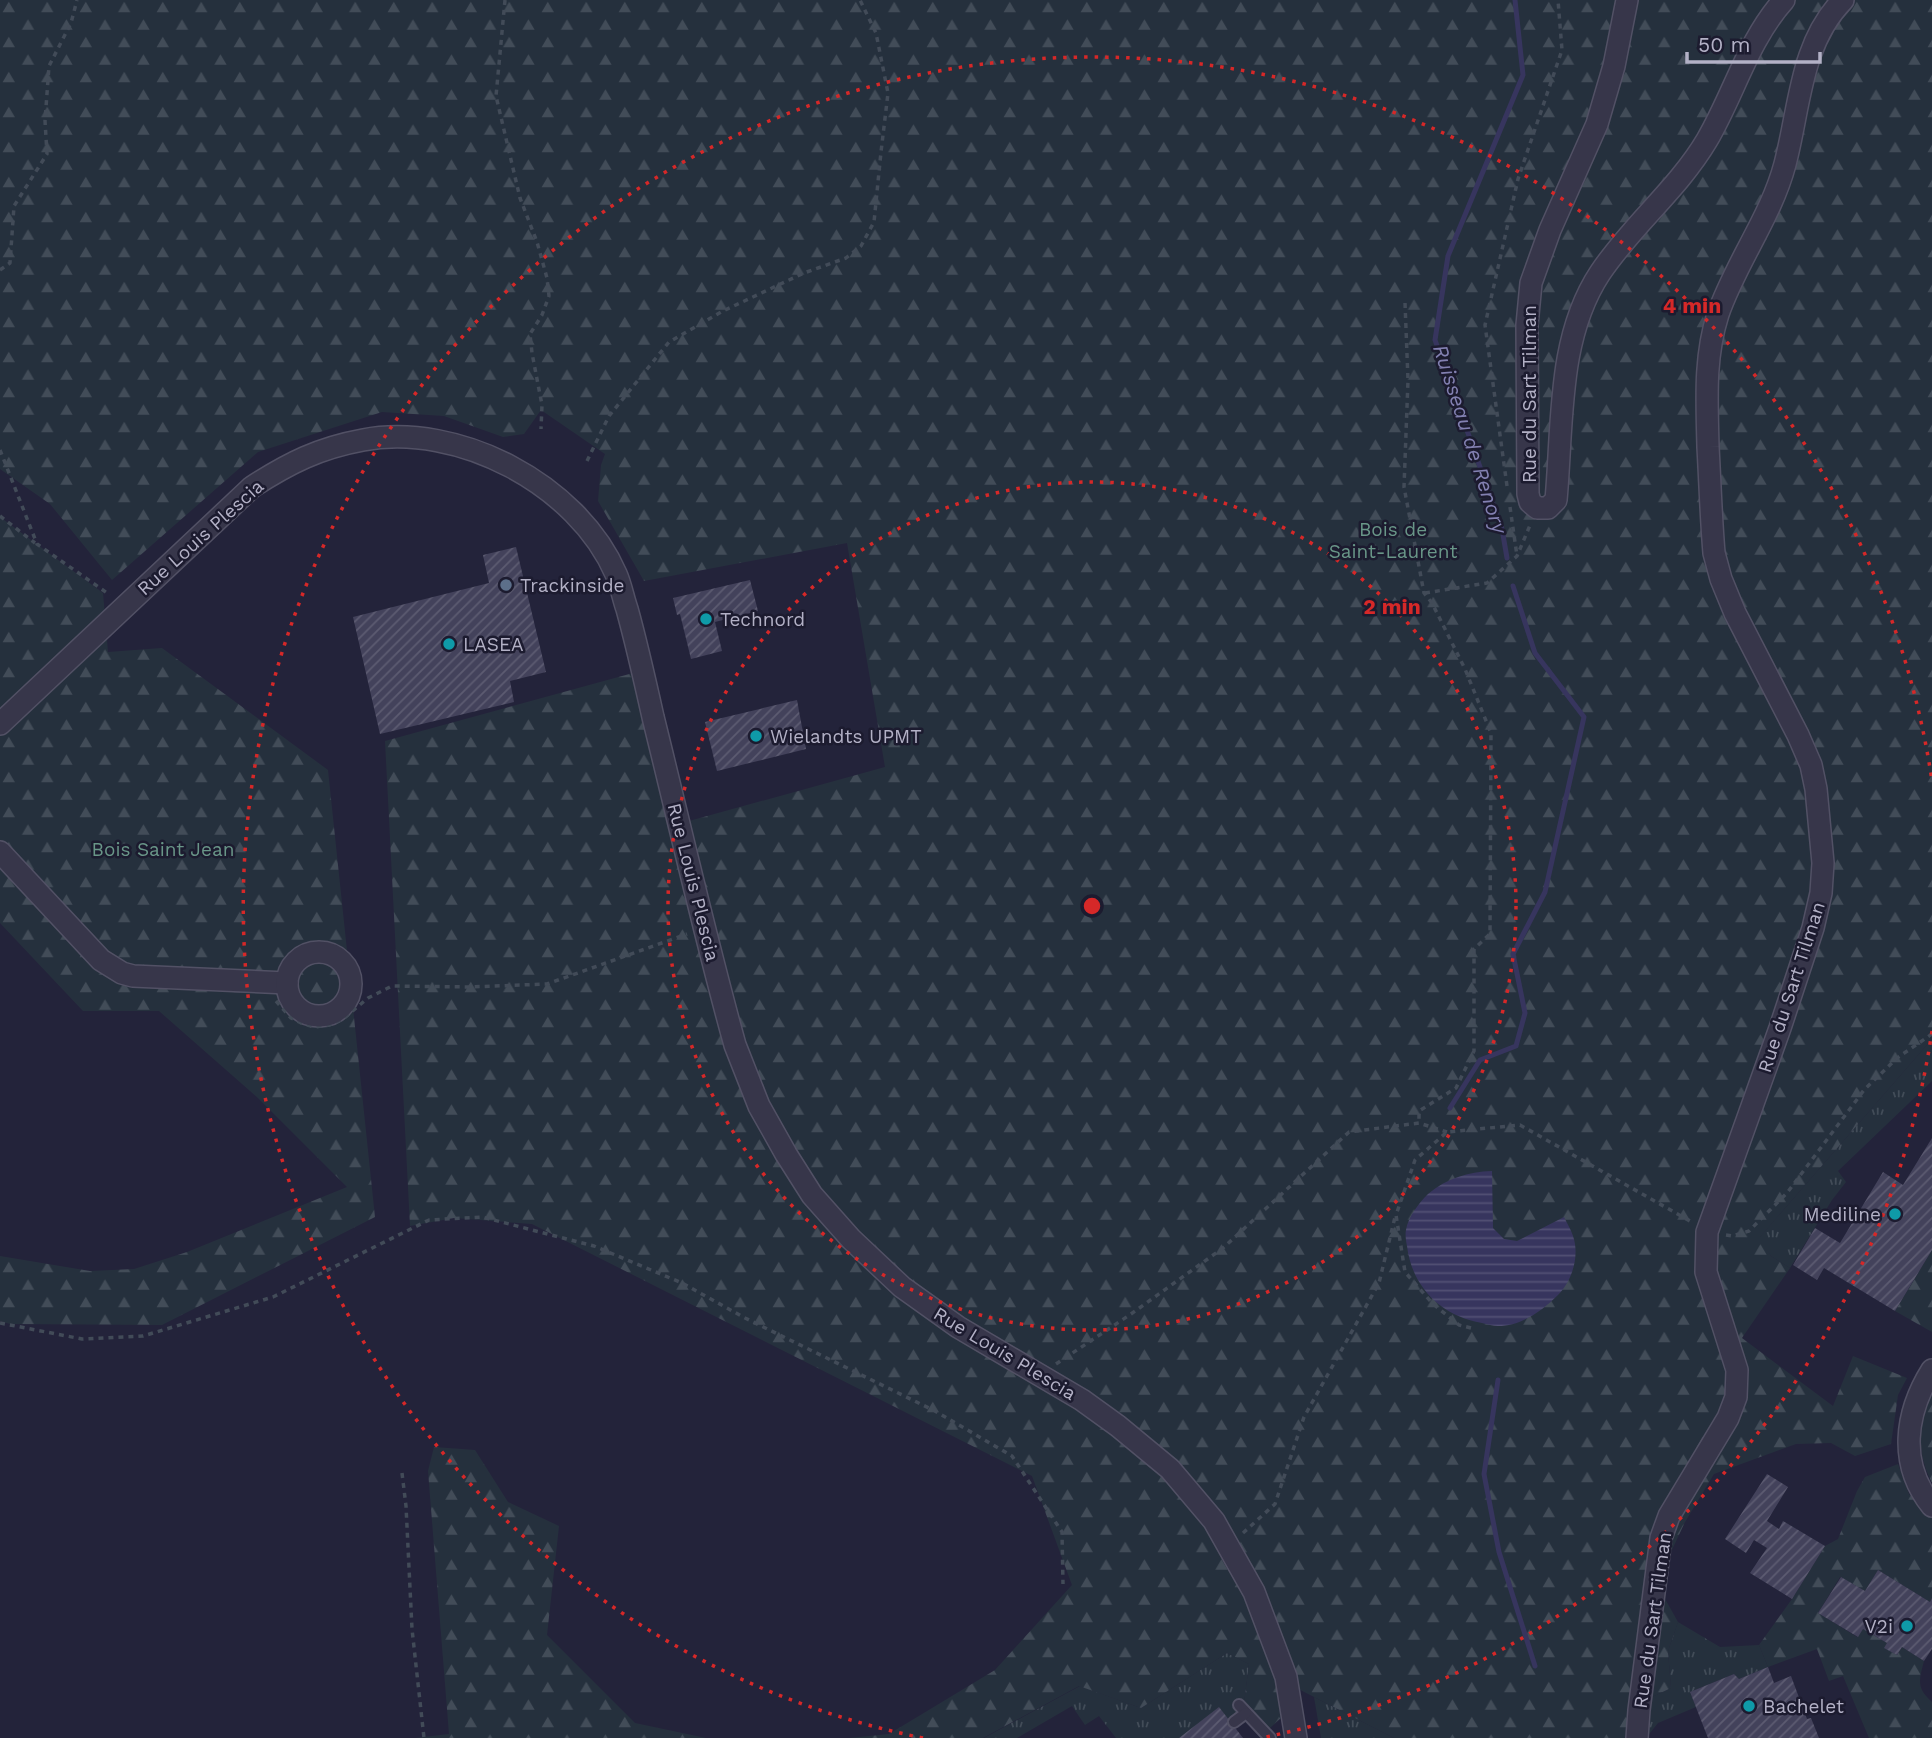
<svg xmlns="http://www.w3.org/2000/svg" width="1932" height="1738" viewBox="0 0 1932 1738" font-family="'Work Sans',sans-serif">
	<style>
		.grass { fill: url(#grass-tufts) }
		.forest { fill: url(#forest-firs) }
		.water { fill: url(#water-rules) }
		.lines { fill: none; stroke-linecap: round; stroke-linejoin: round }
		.stream { stroke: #37355e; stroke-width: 5 }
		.building { fill: url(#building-hatch) }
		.service-casing { stroke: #525165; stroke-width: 14 }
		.minor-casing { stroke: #525165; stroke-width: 24 }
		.path { stroke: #424b58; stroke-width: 3.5; stroke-dasharray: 5 5; stroke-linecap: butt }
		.service { stroke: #37364a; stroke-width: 10 }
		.minor { stroke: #37364a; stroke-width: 21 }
		.ring { fill: none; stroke: #d62828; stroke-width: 3.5; stroke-dasharray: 3.5 7 }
		.service-dot { fill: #5c6f8a; stroke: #1c1b2f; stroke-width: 2.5 }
		.culture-dot { fill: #0f9aa8; stroke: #1c1b2f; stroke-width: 2.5 }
		.labels { text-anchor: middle; stroke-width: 5; stroke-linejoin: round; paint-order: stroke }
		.street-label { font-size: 19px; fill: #b3b1c6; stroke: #1c1b2f }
		.park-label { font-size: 19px; fill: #699688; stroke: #1c1b2f }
		.poi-label { font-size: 19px; fill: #b3b1c6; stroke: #1c1b2f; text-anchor: start }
		.water-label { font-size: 21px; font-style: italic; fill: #8381b2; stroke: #1c1b2f }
		.centre { fill: #d62828; stroke: #1c1b2f; stroke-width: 3.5 }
		.ring-label { font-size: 21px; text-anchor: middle; font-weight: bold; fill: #d62828; stroke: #1c1b2f; stroke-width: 5; stroke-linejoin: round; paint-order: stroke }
	</style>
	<defs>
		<pattern id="grass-tufts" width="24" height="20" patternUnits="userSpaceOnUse" patternTransform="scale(1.75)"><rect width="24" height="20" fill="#25303d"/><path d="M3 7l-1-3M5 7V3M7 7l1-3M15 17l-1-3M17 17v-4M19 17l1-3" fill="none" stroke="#424c58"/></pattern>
		<pattern id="forest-firs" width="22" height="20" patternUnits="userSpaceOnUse" patternTransform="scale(1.75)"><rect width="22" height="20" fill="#25303d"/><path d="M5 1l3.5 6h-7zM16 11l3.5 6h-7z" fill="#424c58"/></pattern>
		<pattern id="water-rules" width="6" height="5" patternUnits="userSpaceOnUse" patternTransform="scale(1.75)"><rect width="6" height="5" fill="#37355e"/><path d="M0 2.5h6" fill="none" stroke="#525074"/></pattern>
		<pattern id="building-hatch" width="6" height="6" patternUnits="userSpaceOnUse" patternTransform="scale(1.75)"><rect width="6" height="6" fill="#43425b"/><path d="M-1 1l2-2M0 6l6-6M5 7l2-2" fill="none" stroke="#5c5b71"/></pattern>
	</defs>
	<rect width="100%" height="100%" fill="#23233a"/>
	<g class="grass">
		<polygon points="1932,1039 1932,1081 1838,1171 1846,1182 1832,1200 1790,1268 1771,1256 1759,1238"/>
		<polygon points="1678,1622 1720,1647 1759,1645 1768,1667 1739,1679 1734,1674 1690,1692 1696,1707 1658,1723 1646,1738 1650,1698 1671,1688 1668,1651"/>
		<polygon points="1227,1653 1249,1664 1244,1703 1240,1700 1234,1705 1238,1710 1238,1715 1230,1721 1179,1738 1116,1738 1099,1716 1085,1725 1072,1706 1017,1738 984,1738 1080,1686 1141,1708"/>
		<polygon points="1314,1697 1394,1738 1321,1738"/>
	</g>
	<g class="forest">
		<polygon points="0,0 1932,0 1932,1039 1760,1237 1771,1256 1790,1268 1742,1338 1833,1406 1853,1356 1907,1378 1898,1395 1891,1444 1855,1456 1831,1443 1796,1444 1714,1474 1685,1522 1664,1567 1664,1597 1678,1622 1668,1651 1671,1688 1650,1698 1644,1738 1394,1738 1277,1678 1282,1717 1269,1729 1244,1703 1249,1664 1227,1653 1141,1708 1079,1686 983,1738 849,1738 889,1734 995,1670 1072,1585 1032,1476 532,1224 454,1218 410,1226 385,741 633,673 671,826 885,767 847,543 644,581 598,501 601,465 605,454 541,410 524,434 503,437 444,416 382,412 258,452 112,580 50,504 0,469"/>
		<polygon points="0,517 103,593 108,652 162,648 328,770 375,1217 162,1325 10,1324 0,1321 0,1256 90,1271 134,1269 187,1252 347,1187 258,1098 159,1011 83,1011 0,923"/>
		<polygon points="1932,1250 1932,1332 1895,1311"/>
		<path d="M1932 1390V1483C1915 1450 1919 1424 1932 1390Z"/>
		<polygon points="434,1447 475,1450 508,1502 559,1526 547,1635 635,1723 706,1738 415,1738 449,1734 428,1471"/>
		<path d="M1898 1464 1909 1494 1932 1516V1598L1930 1602 1878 1570 1865 1591 1840 1577 1818 1613 1857 1637 1863 1629 1887 1643 1885 1648 1897 1655 1902 1647 1924 1661C1919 1680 1916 1688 1932 1702V1738H1869L1843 1676 1829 1681 1817 1649 1768 1667 1759 1645 1792 1599 1825 1546 1838 1539 1857 1491 1865 1477Z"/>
	</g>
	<path class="water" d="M1492 1171 1493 1228 1504 1239 1517 1241 1564 1217C1567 1223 1571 1230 1573 1236 1580 1256 1572 1281 1558 1295 1542 1311 1521 1326 1498 1326 1493 1326 1487 1324 1482 1323 1441 1316 1412 1287 1407 1246 1406 1241 1405 1234 1406 1230 1408 1217 1419 1203 1428 1194 1447 1178 1468 1172 1492 1171Z"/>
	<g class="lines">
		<g class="stream">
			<polyline points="1507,558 1502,529 1435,340 1448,256 1523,75 1515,0"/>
			<polyline points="1450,1108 1480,1060 1516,1046 1525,1013 1513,954 1545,892 1584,717 1535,653 1513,586"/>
			<polyline points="1498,1380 1484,1474 1499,1552 1535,1666"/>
		</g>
	</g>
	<g class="building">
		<polygon points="516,547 546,672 510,681 514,702 380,734 353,617 489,583 483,555"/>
		<polygon points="750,580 758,611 715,622 722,651 691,659 680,614 677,615 673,598"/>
		<polygon points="797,700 806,749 717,771 705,722"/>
		<polygon points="1932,1138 1932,1250 1895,1311 1824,1268 1817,1280 1793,1265 1815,1228 1840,1243 1883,1172 1903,1185"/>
		<polygon points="1767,1474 1788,1487 1767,1521 1779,1529 1783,1521 1825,1546 1792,1599 1750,1573 1767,1548 1754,1540 1746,1553 1725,1539"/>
		<polygon points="1878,1570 1930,1602 1932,1598 1932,1649 1924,1661 1902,1647 1897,1655 1884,1648 1887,1643 1863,1629 1858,1637 1818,1613 1841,1577 1865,1591"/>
		<polygon points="1768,1667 1774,1683 1791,1676 1807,1719 1811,1718 1819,1738 1708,1738 1690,1692 1734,1674 1739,1679"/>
		<polygon points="1219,1707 1243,1738 1179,1738"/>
	</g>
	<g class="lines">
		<defs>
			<g id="service">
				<polyline points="1239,1705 1270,1738"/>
				<polyline points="1234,1722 1246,1713"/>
			</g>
			<g id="minor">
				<path d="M1627 0 1614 66 1597 124 1550 230 1531 283 1527 325 1528 494 1530 502 1537 508H1548L1556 500C1563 424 1557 338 1600 273 1632 225 1678 189 1707 140 1734 94 1748 40 1784 0"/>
				<path d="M0 724 252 487C289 463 319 448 363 440 458 422 577 484 616 574 621 585 623 598 627 609 637 645 645 681 653 717 680 826 705 937 735 1045L759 1106 786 1154 812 1195 851 1239 902 1287 958 1327 1082 1400 1118 1426 1170 1469 1214 1521 1254 1592 1286 1677 1296 1738"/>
				<polyline points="0,852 101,960 122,973 133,976 287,983"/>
				<circle cx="319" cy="984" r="32"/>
				<path d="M1932 1370C1905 1413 1898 1464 1932 1506"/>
				<path d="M1637 1738 1639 1710 1661 1538 1669 1516 1728 1418 1736 1397 1737 1370 1706 1272 1707 1232 1780 1028 1813 928 1821 893 1823 863 1816 789 1811 765 1798 735 1735 613 1721 579 1714 553C1711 518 1710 482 1708 447 1707 401 1704 358 1718 314 1736 262 1771 217 1785 164 1800 107 1800 44 1843 0"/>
			</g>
		</defs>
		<use href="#service" class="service-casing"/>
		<use href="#minor" class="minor-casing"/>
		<g class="path">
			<polyline points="505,0 496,96 520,198 537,242 547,278 549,296 542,315 530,334 532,353 542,405 541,429"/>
			<polyline points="0,270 10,263 14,206 47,154 45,121 49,66 71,23 77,0"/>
			<polyline points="1405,303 1408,380 1404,487 1424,593 1432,603 1465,669 1491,733 1490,934 1474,949 1474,1051 1456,1088 1419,1111 1419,1123"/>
			<polyline points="0,450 37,544 110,595"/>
			<polyline points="587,461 609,416 669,342 723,311 804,273 846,258 861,246 874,222 881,152 888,93 876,33 860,0"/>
			<polyline points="1507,486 1485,325 1518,179 1562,50 1558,0"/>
			<polyline points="1510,507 1517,556"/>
			<polyline points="0,516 35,543"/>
			<polyline points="1425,593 1487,583 1517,556 1531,523"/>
			<polyline points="276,1001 291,1018 301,1023 314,1027 329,1025 343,1019 368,998 392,986 470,987 547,984 687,934"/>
			<polyline points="1726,1235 1732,1236 1749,1231 1787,1193 1864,1090 1897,1058 1932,1034"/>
			<polyline points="0,1323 82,1339 143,1336 273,1297 429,1220 482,1217 594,1246 682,1283 745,1318 935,1411 1012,1456 1062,1532 1063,1584"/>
			<polyline points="1471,1328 1459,1325 1433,1304 1405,1272 1396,1215 1415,1160 1447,1132 1520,1125 1690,1221"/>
			<polyline points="1056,1364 1131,1314 1223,1248 1349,1132 1419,1123 1447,1132"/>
			<polyline points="402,1473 406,1506 412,1629 424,1738"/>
			<polyline points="1243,1533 1275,1504 1304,1417 1379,1283 1395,1217"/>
		</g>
		<use href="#service" class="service"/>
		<use href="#minor" class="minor"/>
	</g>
	<g class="ring">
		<circle cx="1092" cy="906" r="424"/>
		<path d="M1932 1031A849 849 0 0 1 1261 1738M923 1738A849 849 0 1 1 1932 781"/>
	</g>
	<circle class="service-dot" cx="506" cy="585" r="7"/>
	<g class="culture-dot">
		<circle cx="706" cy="619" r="7"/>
		<circle cx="449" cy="644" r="7"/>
		<circle cx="756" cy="736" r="7"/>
		<circle cx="1895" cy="1214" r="7"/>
		<circle cx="1907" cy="1626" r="7"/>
		<circle cx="1749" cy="1706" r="7"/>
	</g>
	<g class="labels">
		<g class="street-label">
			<text transform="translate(1529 394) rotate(-90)" y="7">Rue du Sart Tilman</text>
			<text transform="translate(200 537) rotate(-42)" y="7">Rue Louis Plescia</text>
			<text transform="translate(694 882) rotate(76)" y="7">Rue Louis Plescia</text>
			<text transform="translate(1791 987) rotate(-72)" y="7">Rue du Sart Tilman</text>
			<text transform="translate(1005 1353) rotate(31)" y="7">Rue Louis Plescia</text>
			<text transform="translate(1652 1620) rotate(-82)" y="7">Rue du Sart Tilman</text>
		</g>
		<g class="park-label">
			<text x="1393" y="536">Bois de<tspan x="1393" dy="22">Saint-Laurent</tspan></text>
			<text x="163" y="856">Bois Saint Jean</text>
		</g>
		<g class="poi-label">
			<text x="520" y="592">Trackinside</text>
			<text x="720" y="626">Technord</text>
			<text x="463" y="651">LASEA</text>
			<text x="770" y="743">Wielandts UPMT</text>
			<text x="1881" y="1221" text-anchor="end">Mediline</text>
			<text x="1893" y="1633" text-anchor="end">V2i</text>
			<text x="1763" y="1713">Bachelet</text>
		</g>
		<g class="water-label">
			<text transform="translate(1470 439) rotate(72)" y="7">Ruisseau de Renory</text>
		</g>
	</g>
	<circle cx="1092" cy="906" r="10" class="centre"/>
	<g class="ring-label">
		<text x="1692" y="313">4 min</text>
		<text x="1392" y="614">2 min</text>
	</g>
	<path d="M1687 52v10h133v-10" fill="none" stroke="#b3b1c6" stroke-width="3.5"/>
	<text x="1698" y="52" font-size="21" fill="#b3b1c6" stroke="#1c1b2f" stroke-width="5" paint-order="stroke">50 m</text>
</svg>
